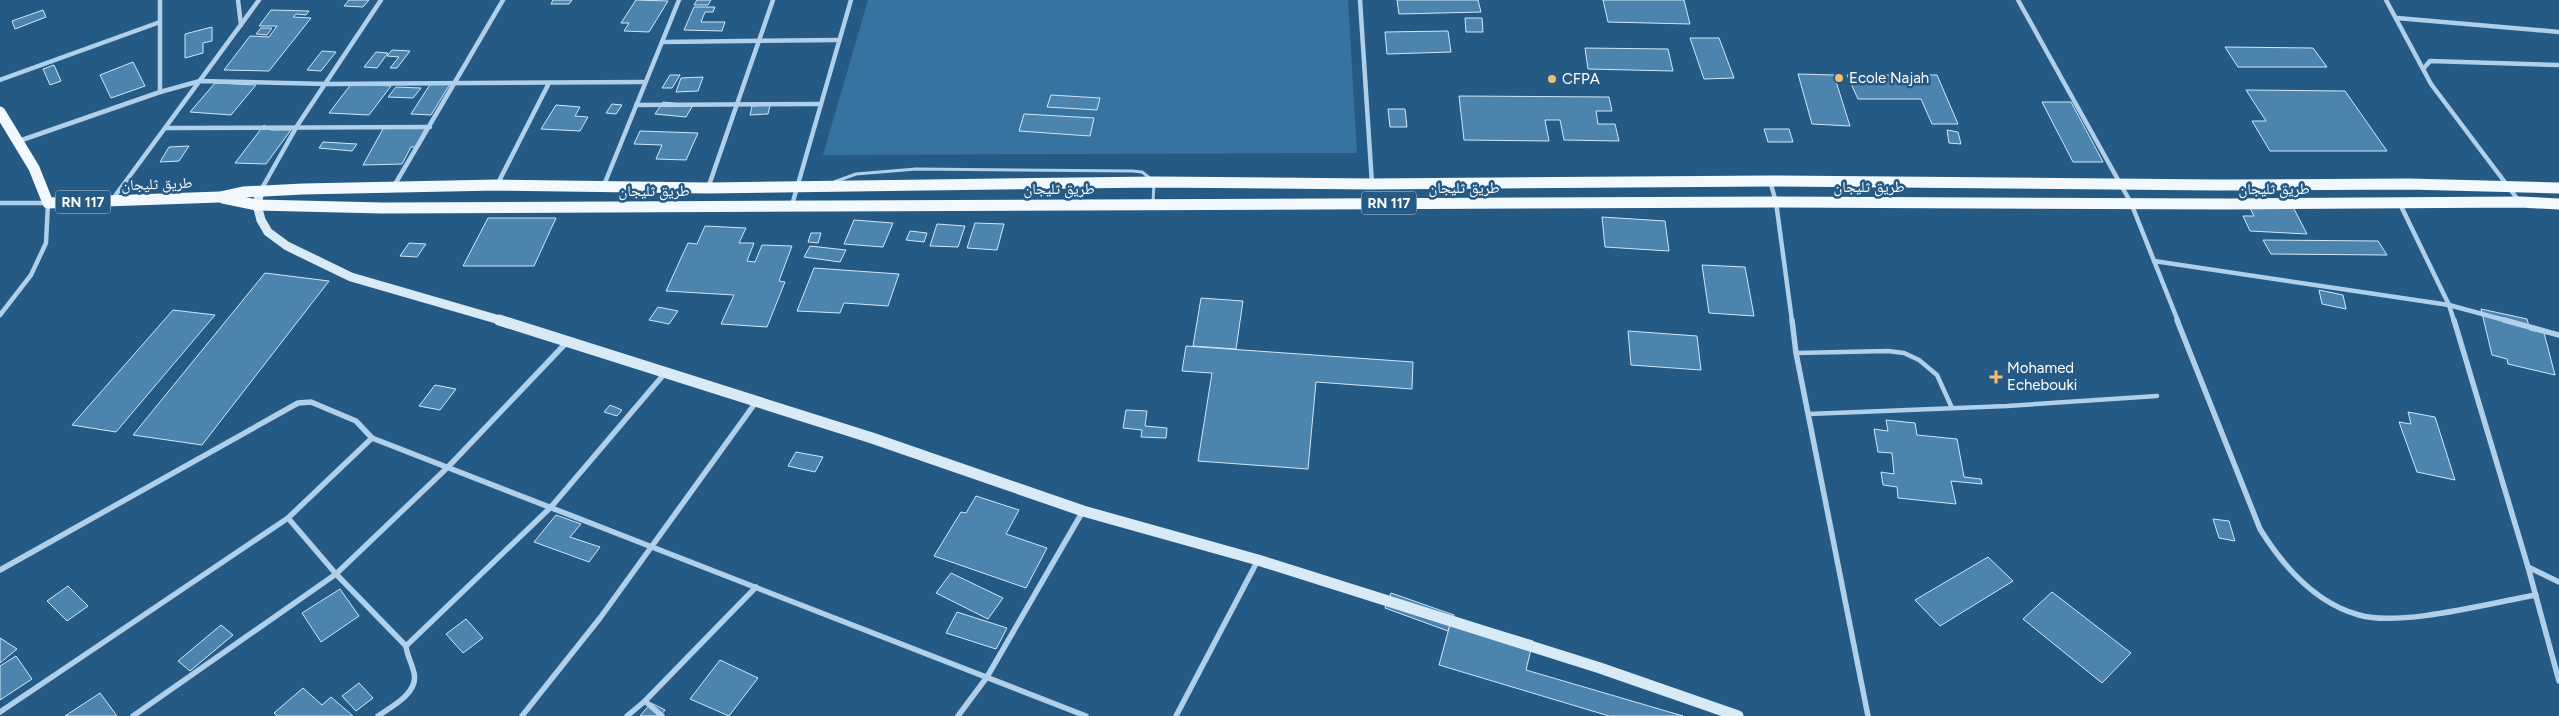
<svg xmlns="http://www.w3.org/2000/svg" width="2559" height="716" viewBox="0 0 2559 716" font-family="Figtree,'Noto Naskh Arabic',sans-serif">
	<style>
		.green { fill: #3673a1 }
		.building { fill: #4d84ad; stroke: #d2e7f6 }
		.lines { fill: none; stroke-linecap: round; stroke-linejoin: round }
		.lane-far1 { stroke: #afd0e8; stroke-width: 3 }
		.lane { stroke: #afd0e8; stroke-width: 4.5 }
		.street-far1 { stroke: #afd0e8; stroke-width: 4.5 }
		.street { stroke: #afd0e8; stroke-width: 5.5 }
		.secondary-far1 { stroke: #d9eaf7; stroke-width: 9 }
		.secondary { stroke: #d9eaf7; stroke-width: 11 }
		.primary { stroke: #f1f8fe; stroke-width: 11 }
		.poi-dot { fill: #f2be73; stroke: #255a85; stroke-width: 2 }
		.labels { text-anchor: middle; stroke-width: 5; stroke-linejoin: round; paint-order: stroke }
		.shield { fill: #255a85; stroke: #beceda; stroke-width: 1 }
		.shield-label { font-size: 14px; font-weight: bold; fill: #fff }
		.poi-label { font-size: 15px; fill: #fff; stroke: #255a85; text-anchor: start }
		.street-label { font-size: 15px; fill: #fff; stroke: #255a85 }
	</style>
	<rect width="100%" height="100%" fill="#255a85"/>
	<polygon class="green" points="868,0 1348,0 1357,153 823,155"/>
	<g class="building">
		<polygon points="349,0 369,0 363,7 344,6"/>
		<polygon points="553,0 572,0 569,4 551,4"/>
		<polygon points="636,0 668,1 649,32 624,31 629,23 621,23"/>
		<polygon points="697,0 711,0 708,5 694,5"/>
		<polygon points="1397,0 1478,0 1481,12 1399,14"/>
		<polygon points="1603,0 1684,0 1690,24 1608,22"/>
		<polygon points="694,7 715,7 713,12 705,12 701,22 725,22 722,31 684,30"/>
		<polygon points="43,10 46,17 15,29 12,21"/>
		<polygon points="271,10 309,11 306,15 296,14 293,17 311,18 269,71 224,70 250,36 269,37 277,26 259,26"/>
		<polygon points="1465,18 1482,18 1483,32 1466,32"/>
		<polygon points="212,27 212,41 203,43 203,53 185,58 185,34"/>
		<polygon points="261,28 272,28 267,35 256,34"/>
		<polygon points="1448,31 1451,52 1387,54 1385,32"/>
		<polygon points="1690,38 1719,38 1734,78 1704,79"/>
		<polygon points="2225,47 2313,48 2327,67 2238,67"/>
		<polygon points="1585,48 1668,49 1673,71 1588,69"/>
		<polygon points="392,50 410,51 397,68 390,68 399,57 387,56"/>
		<polygon points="322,51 336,52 321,71 307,70"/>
		<polygon points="376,52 388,53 377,68 364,67"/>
		<polygon points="133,62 145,86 111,98 100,75"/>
		<polygon points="54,65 61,81 50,85 43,69"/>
		<polygon points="1798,74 1834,75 1850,126 1812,124"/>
		<polygon points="670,75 680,75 672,88 662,88"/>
		<polygon points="1847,75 1937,75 1958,124 1932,124 1921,99 1858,99"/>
		<polygon points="703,77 698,91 676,92 681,78"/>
		<polygon points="215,83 256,85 231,115 190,112"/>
		<polygon points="352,83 391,86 369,115 329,113"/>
		<polygon points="431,83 450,84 431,115 411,114"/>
		<polygon points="396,87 421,88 413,98 388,97"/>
		<polygon points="2246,90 2345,91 2387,151 2270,151 2252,121 2266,121"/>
		<polygon points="1051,95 1100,98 1097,110 1047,107"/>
		<polygon points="1459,96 1609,97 1612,111 1596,111 1598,124 1615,124 1619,141 1564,140 1560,120 1545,120 1549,141 1464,140"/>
		<polygon points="663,102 693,105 686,117 655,114"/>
		<polygon points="2042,102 2071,102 2103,162 2073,162"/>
		<polygon points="612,104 622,105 616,114 606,113"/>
		<polygon points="556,105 580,107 575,116 588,117 580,131 541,129"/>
		<polygon points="770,105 768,114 750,115 752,106"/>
		<polygon points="1388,109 1405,109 1407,127 1390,127"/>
		<polygon points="1024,114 1094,118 1090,136 1019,131"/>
		<polygon points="264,125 271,130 291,130 266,164 235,163"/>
		<polygon points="384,127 426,127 416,147 411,147 402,164 363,165"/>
		<polygon points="1764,129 1789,129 1793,142 1768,142"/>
		<polygon points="1947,130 1958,132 1961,144 1949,143"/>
		<polygon points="640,131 698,133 686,160 656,159 662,145 634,144"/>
		<polygon points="323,142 357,144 352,151 319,148"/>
		<polygon points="189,146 179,161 160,162 169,147"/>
		<polygon points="2248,204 2293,207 2307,234 2250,231 2243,216 2254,216"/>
		<polygon points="1602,217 1665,221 1669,251 1605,247"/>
		<polygon points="488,218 556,218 534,266 463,266"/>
		<polygon points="854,220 893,223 883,247 844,244"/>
		<polygon points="975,223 1004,224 997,250 967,248"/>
		<polygon points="937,224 965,226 958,247 930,246"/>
		<polygon points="705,226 746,228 739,243 754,243 747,261 755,262 762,245 792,246 779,281 785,282 767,327 721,324 734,295 666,291 688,243 697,244"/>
		<polygon points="910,231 927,233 924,242 906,240"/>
		<polygon points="811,233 821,233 818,243 808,242"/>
		<polygon points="2263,240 2378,241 2387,255 2271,254"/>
		<polygon points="409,243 426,244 417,257 400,256"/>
		<polygon points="810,246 846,250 840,262 804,257"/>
		<polygon points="1702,265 1745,267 1754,316 1709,313"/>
		<polygon points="814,268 899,274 888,306 844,303 840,313 797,311"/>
		<polygon points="265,273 329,281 202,445 133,435"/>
		<polygon points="2319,290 2343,295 2346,309 2322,304"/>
		<polygon points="1201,298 1243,301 1236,349 1193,346"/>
		<polygon points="658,307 678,311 669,324 649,320"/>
		<polygon points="2481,309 2527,319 2530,330 2544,333 2555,375 2508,364 2507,359 2492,355"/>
		<polygon points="173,310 215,315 116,432 72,425"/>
		<polygon points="1628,331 1697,336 1701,370 1631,365"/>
		<polygon points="1186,346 1413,362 1412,389 1316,382 1308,469 1198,461 1212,373 1182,371"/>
		<polygon points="435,385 456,389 440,410 419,406"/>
		<polygon points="610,405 622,410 617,416 604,412"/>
		<polygon points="1126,410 1147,411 1145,426 1167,428 1166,438 1141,437 1142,430 1123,428"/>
		<polygon points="2408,412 2435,417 2455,480 2417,472 2399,422 2411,424"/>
		<polygon points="1886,420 1915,423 1917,435 1957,439 1964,477 1981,479 1982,484 1951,481 1956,504 1898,498 1897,487 1883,485 1881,472 1894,474 1892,453 1878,452 1874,429 1888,431"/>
		<polygon points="796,452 823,457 815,472 788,466"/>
		<polygon points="976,496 1019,510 1006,534 1047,548 1026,588 934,556 961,512 966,513"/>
		<polygon points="556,515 581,524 570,537 600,547 589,562 534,542"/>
		<polygon points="2213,519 2229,521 2235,541 2219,538"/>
		<polygon points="1988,557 2013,581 1940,626 1915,600"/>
		<polygon points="951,573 1003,598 988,619 936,593"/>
		<polygon points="68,586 88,606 67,621 47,601"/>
		<polygon points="340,589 359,616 321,642 302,613"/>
		<polygon points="2052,592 2131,653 2102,683 2023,619"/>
		<polygon points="1391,593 1454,615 1448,631 1385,608"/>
		<polygon points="957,612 1007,628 996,649 946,633"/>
		<polygon points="1452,617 1533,641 1526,670 1683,716 1609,716 1439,665"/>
		<polygon points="466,619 483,638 463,653 446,634"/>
		<polygon points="221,625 233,635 190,671 178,661"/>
		<polygon points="0,638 17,649 0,663"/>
		<polygon points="16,656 32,679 0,700 0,666"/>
		<polygon points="720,660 758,678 729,716 690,699"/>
		<polygon points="359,683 373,698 356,711 342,696"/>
		<polygon points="303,688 322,705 331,697 353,716 277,716 274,713"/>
		<polygon points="100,693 117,716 65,716"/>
		<polygon points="651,703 665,710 660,716 640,716"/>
	</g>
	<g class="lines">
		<g class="lane-far1">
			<polyline points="834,182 856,174 916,169 1132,171 1142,172 1151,179"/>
			<polyline points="1153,202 1154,184"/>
		</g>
		<g class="lane">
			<polyline points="1796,353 1888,351 1904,353 1919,360 1937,375 1952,408"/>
			<polyline points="1809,414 2007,406 2157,396"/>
		</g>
		<g class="street-far1">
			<polyline points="238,0 241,25"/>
			<polyline points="1360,0 1372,184"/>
			<polyline points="2018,0 2131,203 2178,321"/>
			<polyline points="2386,0 2431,84 2519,201"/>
			<polyline points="2397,18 2559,32"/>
			<polyline points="662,42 839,40"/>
			<polyline points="2424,68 2430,61 2559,65"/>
			<polyline points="0,80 160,22"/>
			<polyline points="160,92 200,81 326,84 645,82"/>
			<polyline points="636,105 820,104"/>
			<polyline points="165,128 430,127"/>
			<polyline points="19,141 160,92 160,0"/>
			<polyline points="1770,181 1776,202 1792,321"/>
			<polyline points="497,185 549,83"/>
			<polyline points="604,185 679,0"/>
			<polyline points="394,186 503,0"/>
			<polyline points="708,188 773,0"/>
			<polyline points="261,190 297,126 381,0"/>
			<polyline points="112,200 259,0"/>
			<polyline points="0,203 48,203 46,243 31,275 0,315"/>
			<polyline points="2400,204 2449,305 2454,321"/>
			<polyline points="792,205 851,0"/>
			<polyline points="2154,261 2449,305 2508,321"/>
		</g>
		<g class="street">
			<polyline points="1792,320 1796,353 1868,716"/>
			<path d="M2177 320 2260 529C2283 566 2315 603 2359 615 2401 627 2490 603 2536 595"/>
			<polyline points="2454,320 2528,567 2559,681"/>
			<polyline points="2504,320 2559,335"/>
			<polyline points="288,518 372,438"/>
			<polyline points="2528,567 2559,582"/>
			<polyline points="0,570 298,403 311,402 356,421 372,438 1086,716"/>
			<polyline points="0,712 288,518 336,574 406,646"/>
			<polyline points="133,716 336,574 448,467 567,342"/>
			<path d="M378 716C391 707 419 693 414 673 412 663 407 656 406 646L551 507 665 373"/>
			<polyline points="522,716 600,618 756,402"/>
			<polyline points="627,716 645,701"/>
			<polyline points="662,716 645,701 756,587"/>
			<polyline points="958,716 987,677 1083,511"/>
			<polyline points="1176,716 1258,560"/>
		</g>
		<polyline class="secondary-far1" points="260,191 257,205 261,220 268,232 287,246 351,277 503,321"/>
		<polyline class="secondary" points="499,320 872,438 1083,511 1258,560 1600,668 1738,716"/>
		<g class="primary">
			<polyline points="0,112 34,168 48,203 220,197 243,192 303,189 497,185 708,188 1155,182 1372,184 1770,181 2217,185 2409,184 2559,188"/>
			<polyline points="223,198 257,205 382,208 1776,202 2227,204 2520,202 2559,204"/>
		</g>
	</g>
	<g class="poi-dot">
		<circle cx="1839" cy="78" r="5"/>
		<circle cx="1552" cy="79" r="5"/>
		<path d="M1993.5 369.5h5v5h5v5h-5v5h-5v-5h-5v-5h5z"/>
	</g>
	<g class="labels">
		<g class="shield">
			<rect x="55.5" y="190.5" width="55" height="23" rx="4"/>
			<rect x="1361.5" y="191.5" width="55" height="23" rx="4"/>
		</g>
		<g class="shield-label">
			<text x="83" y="207">RN 117</text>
			<text x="1389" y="208">RN 117</text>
		</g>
		<g class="poi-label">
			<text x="1849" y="83">Ecole Najah</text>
			<text x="1562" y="84">CFPA</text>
			<text x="2007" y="373">Mohamed<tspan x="2007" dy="17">Echebouki</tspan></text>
		</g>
		<g class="street-label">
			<text transform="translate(157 184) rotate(-2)" y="5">طريق ثليجان</text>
			<text x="1869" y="192">طريق ثليجان</text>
			<text x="1464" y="193">طريق ثليجان</text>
			<text x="1059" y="194">طريق ثليجان</text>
			<text x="2274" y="194">طريق ثليجان</text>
			<text x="654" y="196">طريق ثليجان</text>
		</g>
	</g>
</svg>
